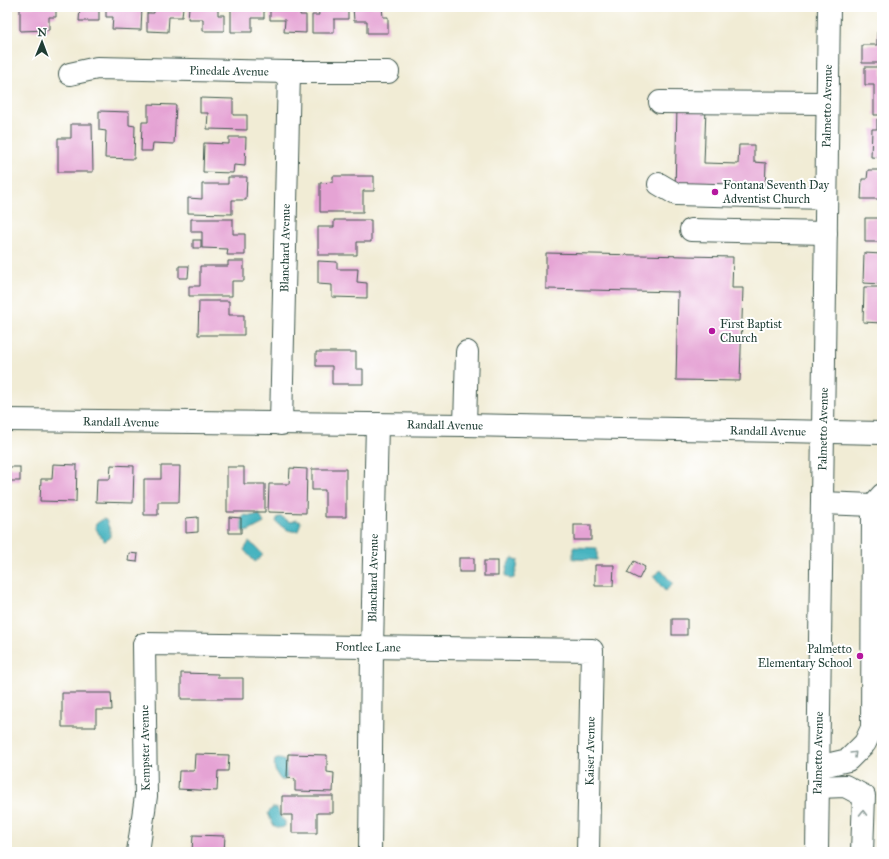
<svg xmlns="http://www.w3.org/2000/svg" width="889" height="859" viewBox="0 0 889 859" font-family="'IM FELL Great Primer',serif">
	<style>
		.water { fill: #46b4c0; stroke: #32787a }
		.building { fill: #e5a3d4 }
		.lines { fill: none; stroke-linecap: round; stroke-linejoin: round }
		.minor-casing { stroke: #3e574c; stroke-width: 24 }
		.minor { stroke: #fff; stroke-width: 22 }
		.oneway { stroke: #8f9e9a }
		.poi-dot { fill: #b5179e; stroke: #fff; stroke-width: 1.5 }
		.labels { text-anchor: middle; stroke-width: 4; stroke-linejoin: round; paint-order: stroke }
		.street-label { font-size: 12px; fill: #1f3d34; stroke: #fff }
		.poi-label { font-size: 12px; fill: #1f3d34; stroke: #fff; text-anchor: start }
	</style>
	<rect width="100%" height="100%" fill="#fff"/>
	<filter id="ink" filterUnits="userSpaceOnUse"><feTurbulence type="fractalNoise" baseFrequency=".025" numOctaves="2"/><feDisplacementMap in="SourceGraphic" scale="8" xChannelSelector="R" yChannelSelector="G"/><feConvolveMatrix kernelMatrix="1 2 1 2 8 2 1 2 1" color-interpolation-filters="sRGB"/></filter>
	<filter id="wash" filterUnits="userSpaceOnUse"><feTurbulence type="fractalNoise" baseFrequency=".012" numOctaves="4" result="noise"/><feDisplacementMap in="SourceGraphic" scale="16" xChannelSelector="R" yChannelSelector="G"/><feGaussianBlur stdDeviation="0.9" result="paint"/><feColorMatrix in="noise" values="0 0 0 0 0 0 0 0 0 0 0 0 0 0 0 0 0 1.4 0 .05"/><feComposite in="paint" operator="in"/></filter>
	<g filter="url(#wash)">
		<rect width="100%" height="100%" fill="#f1ecd5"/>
		<g class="water">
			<polygon points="259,514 264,523 249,531 242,531 242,518 244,515 251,516"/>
			<path d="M278 517H282L290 522 296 520 301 522 298 531C291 533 280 527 276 521Z"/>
			<path d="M103 519 106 520 110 530V538L105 541C99 538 99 532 95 527L96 524Z"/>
			<polygon points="249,542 256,547 263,555 255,562 244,550"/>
			<polygon points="573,547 597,548 597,560 573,559"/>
			<path d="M513 558 518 560 517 568 514 578 510 579 506 576C506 570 508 560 513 558Z"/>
			<polygon points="661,570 673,584 665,591 653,576"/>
			<path d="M278 759H281L285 761 287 777 285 780H281C276 774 273 768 275 760Z"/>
			<path d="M272 808H277L281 818 285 821V826C281 829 277 828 273 825L268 813Z"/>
		</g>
		<g id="blocks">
			<g class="building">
				<polygon points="20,7 56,7 56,17 49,17 49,30 20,31"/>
				<polygon points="80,7 99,7 99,21 79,21"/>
				<polygon points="106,7 142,7 141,30 112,29 113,17 106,17"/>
				<polygon points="154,7 183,7 182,17 169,17 168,32 147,31 147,13 154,13"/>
				<polygon points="189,7 218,7 218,15 224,15 224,31 203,31 203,19 188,19"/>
				<polygon points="231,7 264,7 264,18 252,18 252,32 231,32"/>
				<polygon points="270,7 300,7 300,15 306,15 306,33 284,32 285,20 270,20"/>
				<polygon points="318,7 348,7 348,19 334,19 334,33 312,33 312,15 319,15"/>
				<polygon points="353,7 382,7 383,17 388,17 388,33 367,33 367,21 354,21"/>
				<polygon points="877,32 882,32 882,63 862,63 862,45 877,45"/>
				<polygon points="865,67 882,67 882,115 874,115 874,85 865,85"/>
				<polygon points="200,98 233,99 233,115 247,115 247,130 207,129 208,113 200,113"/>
				<polygon points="148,104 176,105 174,144 153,143 152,151 141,151 142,122 148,122"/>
				<polygon points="677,107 706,108 704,163 738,164 739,145 754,145 754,162 766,163 765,193 675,191"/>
				<polygon points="99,111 129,112 129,125 135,126 134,159 105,158 106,131 99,130"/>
				<polygon points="877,119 882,119 882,158 871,157 872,129 877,129"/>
				<polygon points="71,124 92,124 93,172 58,172 58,138 71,138"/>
				<polygon points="229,137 246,137 245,166 234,165 233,173 203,172 204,143 229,144"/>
				<polygon points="868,170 882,170 882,199 861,199 862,179 867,179"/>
				<polygon points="333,176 374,176 374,191 363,191 363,212 320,212 320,183 333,182"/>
				<polygon points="228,177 247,177 246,200 232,200 232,214 188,213 188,198 202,199 202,184 228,184"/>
				<polygon points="879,205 882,205 882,242 865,242 865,218 878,218"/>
				<polygon points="191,219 233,219 233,234 245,234 245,255 227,255 228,249 202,248 202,232 191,232"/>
				<polygon points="334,220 371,220 371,242 357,242 357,255 318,255 318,227 334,227"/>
				<rect x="193" y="240" width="8" height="8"/>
				<polygon points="546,253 733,257 732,288 743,288 740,381 676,380 678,292 546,289"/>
				<polygon points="864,253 882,254 882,284 863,283"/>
				<polygon points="228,261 244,261 244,281 232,281 232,296 189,296 189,286 200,286 200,266 228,266"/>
				<polygon points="318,261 337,262 337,269 358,269 357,282 367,283 367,298 332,297 332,285 318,284"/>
				<polygon points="179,266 189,266 188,278 179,278"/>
				<polygon points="864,287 882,287 882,323 863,322"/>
				<polygon points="199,301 229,301 229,315 244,315 244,335 198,335"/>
				<polygon points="316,352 356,352 356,369 363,369 363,384 332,384 332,366 316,366"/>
				<polygon points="53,464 77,465 76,502 40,501 41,479 52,479"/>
				<polygon points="111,465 134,466 133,503 96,502 97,479 110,479"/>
				<polygon points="161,466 180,466 179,502 158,502 158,515 144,515 144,479 161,479"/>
				<rect x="7" y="467" width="13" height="14"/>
				<polygon points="227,467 244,467 244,484 265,484 265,512 227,512"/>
				<polygon points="290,468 307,469 306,513 268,512 269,484 289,484"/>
				<polygon points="312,469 346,469 346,517 325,517 325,490 312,490"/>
				<polygon points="198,517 198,532 186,533 186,518"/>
				<polygon points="229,517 241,518 241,533 229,533"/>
				<rect x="574" y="525" width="17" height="15"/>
				<polygon points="129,553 138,554 137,562 128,561"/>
				<rect x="459" y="558" width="15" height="14"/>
				<rect x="484" y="561" width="14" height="15"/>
				<polygon points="634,561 645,567 639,579 627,573"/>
				<polygon points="595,565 614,565 613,586 595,586"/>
				<rect x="672" y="619" width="15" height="16"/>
				<polygon points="181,673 218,674 218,678 243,678 243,699 181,699"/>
				<polygon points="62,693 111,693 112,710 96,710 96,727 62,727"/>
				<polygon points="195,754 229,755 228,771 218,771 217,791 178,789 179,771 194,771"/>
				<polygon points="288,754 327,755 327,772 334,773 333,792 295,791 295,779 287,778"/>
				<polygon points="282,796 333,796 333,813 317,813 317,833 292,833 292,815 282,815"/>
				<polygon points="193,835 225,836 224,852 192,852"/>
			</g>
		</g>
	</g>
	<g filter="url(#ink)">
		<use href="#blocks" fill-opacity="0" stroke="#3e574c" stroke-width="1"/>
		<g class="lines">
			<defs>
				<g id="minor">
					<polyline points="70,74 97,68 289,72 388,72"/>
					<polyline points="660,102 827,103"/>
					<polyline points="659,184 676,194 826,198"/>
					<polyline points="691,230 826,233"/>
					<polyline points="7,420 465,425 882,433"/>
					<polyline points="281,424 289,72"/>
					<polyline points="465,425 467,352"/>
					<polyline points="822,503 873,505"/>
					<polyline points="818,767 848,760 865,743 872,728 873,505 882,495"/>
					<polyline points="818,787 845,786 864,796 862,852"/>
					<polyline points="138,852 146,796 144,644 592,650 588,852"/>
					<polyline points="370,852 372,648 377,424"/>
					<polyline points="817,852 829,7"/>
				</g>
			</defs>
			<use href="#minor" class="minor-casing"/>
			<use href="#minor" class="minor"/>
		</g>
		<defs><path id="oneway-chevron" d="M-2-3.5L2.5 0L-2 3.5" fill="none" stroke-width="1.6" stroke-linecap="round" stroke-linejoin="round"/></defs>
		<g class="oneway">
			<use href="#oneway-chevron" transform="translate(854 754) rotate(-45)"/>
			<use href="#oneway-chevron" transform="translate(863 813) rotate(-89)"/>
		</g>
	</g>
	<g class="poi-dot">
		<circle cx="715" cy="192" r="4"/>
		<circle cx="712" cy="331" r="4"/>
		<circle cx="860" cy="656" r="4"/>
	</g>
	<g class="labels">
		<g class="street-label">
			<text transform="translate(229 71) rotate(1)" y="4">Pinedale Avenue</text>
			<text transform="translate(827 106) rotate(-89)" y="4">Palmetto Avenue</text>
			<text transform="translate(285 248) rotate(-89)" y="4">Blanchard Avenue</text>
			<text transform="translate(121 422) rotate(1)" y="4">Randall Avenue</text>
			<text transform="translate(445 425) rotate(1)" y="4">Randall Avenue</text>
			<text transform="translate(823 429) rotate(-89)" y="4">Palmetto Avenue</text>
			<text transform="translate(768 431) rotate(1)" y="4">Randall Avenue</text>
			<text transform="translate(373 578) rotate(-89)" y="4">Blanchard Avenue</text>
			<text transform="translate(368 647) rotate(1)" y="4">Fontlee Lane</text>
			<text transform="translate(145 748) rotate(-91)" y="4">Kempster Avenue</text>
			<text transform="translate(590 751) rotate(-89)" y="4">Kaiser Avenue</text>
			<text transform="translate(818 753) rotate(-89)" y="4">Palmetto Avenue</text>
		</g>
		<g class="poi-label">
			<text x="723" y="189">Fontana Seventh Day<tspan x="723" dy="14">Adventist Church</tspan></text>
			<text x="720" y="328">First Baptist<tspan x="720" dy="14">Church</tspan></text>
			<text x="852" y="653" text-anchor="end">Palmetto<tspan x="852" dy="14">Elementary School</tspan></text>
		</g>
	</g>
	<rect width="889" height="859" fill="none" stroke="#fff" stroke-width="24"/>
	<g transform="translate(42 42) rotate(1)" stroke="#ffffff" stroke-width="3" paint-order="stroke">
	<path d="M0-3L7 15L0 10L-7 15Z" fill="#1f3d34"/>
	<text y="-6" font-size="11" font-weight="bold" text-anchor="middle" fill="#1f3d34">N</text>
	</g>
</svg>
